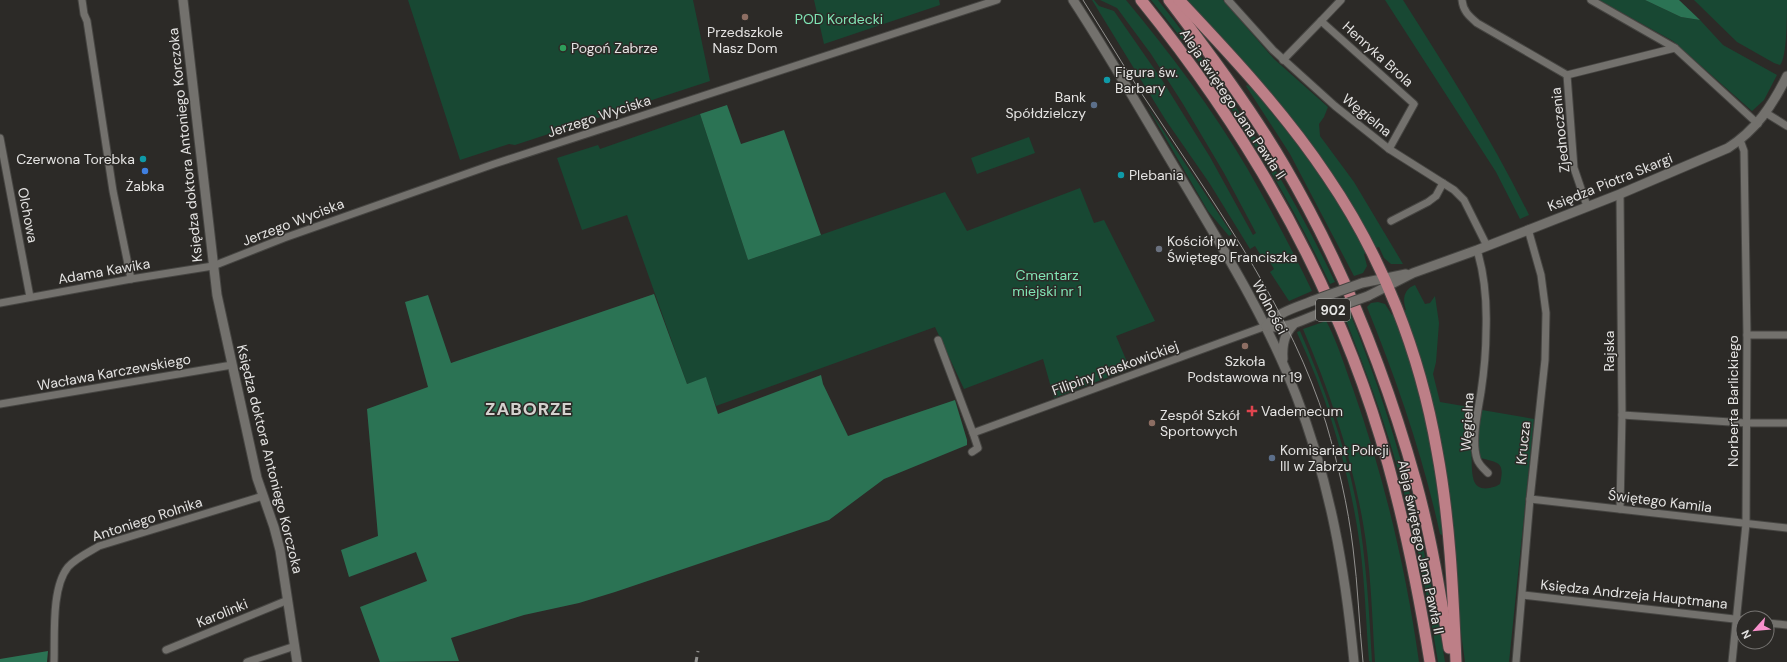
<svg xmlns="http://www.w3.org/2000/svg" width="1787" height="662" viewBox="0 0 1787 662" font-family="'DM Sans',sans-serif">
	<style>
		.green { fill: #184833 }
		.forest { fill: #2b7354 }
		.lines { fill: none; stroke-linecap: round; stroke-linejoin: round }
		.minor-casing { stroke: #464542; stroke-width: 9 }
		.tertiary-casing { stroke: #464542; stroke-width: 11 }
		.primary-casing { stroke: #464542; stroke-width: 13 }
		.minor { stroke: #73716d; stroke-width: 7 }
		.tertiary { stroke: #73716d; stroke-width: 9 }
		.primary { stroke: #bd7f87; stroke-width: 11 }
		.tram { stroke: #92918f; stroke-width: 1 }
		.rail { stroke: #92918f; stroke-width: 3; stroke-dasharray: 5 5; stroke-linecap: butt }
		.tertiary-bridge-casing { stroke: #464542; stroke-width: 11; stroke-linecap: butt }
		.tertiary-bridge { stroke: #73716d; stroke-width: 9 }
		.education-dot { fill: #8d6e63; stroke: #2c2a27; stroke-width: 1.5 }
		.leisure-dot { fill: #2e9e5b; stroke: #2c2a27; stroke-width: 1.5 }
		.culture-dot { fill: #0f9aa8; stroke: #2c2a27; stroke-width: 1.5 }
		.service-dot { fill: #5c6f8a; stroke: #2c2a27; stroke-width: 1.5 }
		.shop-dot { fill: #3f7fe0; stroke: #2c2a27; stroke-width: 1.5 }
		.worship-dot { fill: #6b7280; stroke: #2c2a27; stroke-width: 1.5 }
		.health-dot { fill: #e0444e; stroke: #2c2a27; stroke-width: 1.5 }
		.labels { text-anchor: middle; stroke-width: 3; stroke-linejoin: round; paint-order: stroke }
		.shield { fill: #2c2a27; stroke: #adacaa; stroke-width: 1 }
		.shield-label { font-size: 13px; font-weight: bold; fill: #e4e3e2 }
		.park-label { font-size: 14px; fill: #80e5b5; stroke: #2c2a27 }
		.poi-label { font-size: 14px; fill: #e4e3e2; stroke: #2c2a27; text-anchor: start }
		.street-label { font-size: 14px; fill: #e4e3e2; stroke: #2c2a27 }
		.district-label { font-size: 18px; font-weight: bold; letter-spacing: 1px; fill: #d4d1ce; stroke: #2c2a27 }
	</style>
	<rect width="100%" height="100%" fill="#2c2a27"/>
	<g class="green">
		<polygon points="408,0 693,0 710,81 515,145 509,144 460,160"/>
		<polygon points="814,0 939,0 940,5 824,44"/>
		<path d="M1092 0H1094L1099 6 1114 11 1162 80 1210 157 1253 235 1256 233 1224 173 1183 104 1151 54 1117 8 1100 0H1126C1170 53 1212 108 1247 168 1270 208 1292 249 1312 291L1289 301 1270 272 1274 269 1267 257 1263 259 1255 246 1250 249 1210 184 1165 119Z"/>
		<path d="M1151 0H1158C1227 87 1287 181 1335 282L1330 284C1282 182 1222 87 1151 0Z"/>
		<polygon points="1186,0 1223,0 1274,59 1328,107 1324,117 1319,124 1320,136 1354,182 1403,264 1391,264 1384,258 1379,247 1375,248 1352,208"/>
		<path d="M1385 0H1403C1448 71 1492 139 1529 215L1520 219 1496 172Z"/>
		<polygon points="1599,0 1645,0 1681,17 1700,20 1723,45 1777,75 1764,100 1752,111 1673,41"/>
		<path d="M1694 0H1787C1787 14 1787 58 1780 65L1774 63 1737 42Z"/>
		<path d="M1247 85C1256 90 1264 104 1271 112 1308 155 1339 202 1367 252L1364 254 1367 266 1363 273 1354 276 1290 154 1246 86Z"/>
		<polygon points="1147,106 1232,234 1229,236 1208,211"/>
		<polygon points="700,114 748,260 945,192 967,231 1080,188 1094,223 1104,220 1155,321 1116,336 1130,369 1054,398 1043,359 964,389 935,327 716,406 706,378 687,384 627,215 582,230 557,158 598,145 600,149"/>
		<polygon points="1029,137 1035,153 977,174 971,158"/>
		<path d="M1415 285 1425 304 1430 303 1435 296 1439 323 1436 362 1433 374 1440 402 1475 408C1474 424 1468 471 1475 483 1480 492 1494 488 1500 484 1505 462 1499 463 1481 458 1473 446 1480 423 1482 410L1534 419 1509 662H1465L1459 618 1448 497 1403 311 1406 310C1402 299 1404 289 1415 285Z"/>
		<path d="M1378 302 1385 304 1392 315 1395 314C1416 373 1432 433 1438 496 1440 508 1443 523 1442 535L1440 534C1423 456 1397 381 1367 307L1371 303Z"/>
		<path d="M1350 313C1396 426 1426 542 1445 662H1438C1427 595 1415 529 1396 463 1382 413 1363 364 1344 315Z"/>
		<path d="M1326 321C1336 338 1346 370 1353 389 1384 477 1406 569 1419 662H1375C1372 616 1371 568 1363 523 1351 454 1330 393 1303 329Z"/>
		<path d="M1300 331C1324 386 1344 442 1356 501 1366 554 1369 608 1372 662L1369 661C1366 623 1365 584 1360 546 1350 473 1329 402 1298 335L1297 332Z"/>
	</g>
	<g class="forest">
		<polygon points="1645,0 1679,0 1700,20 1681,17"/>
		<polygon points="727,105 741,144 784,130 821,235 748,260 700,114"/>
		<polygon points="654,294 687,384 706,377 718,414 821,375 823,384 848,436 955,400 967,440 967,445 884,479 829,520 615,592 579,603 524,615 451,638 459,661 380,662 360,607 427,581 416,552 349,577 341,550 378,536 367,409 428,387 405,302 428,295 451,363"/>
		<polygon points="48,651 47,662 0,662 0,659"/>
	</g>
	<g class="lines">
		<defs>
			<g id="minor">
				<polyline points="82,0 84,14 87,21 113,191 131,279"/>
				<polyline points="1228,0 1273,50 1335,106 1389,149 1454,190 1464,200 1487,246"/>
				<path d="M1462 0C1463 11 1469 16 1477 23L1567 75 1675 48"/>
				<polyline points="1591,0 1675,48 1758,124"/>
				<polyline points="1321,21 1341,0"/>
				<polyline points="1283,60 1321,21 1414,104 1389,149"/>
				<polyline points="1567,75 1574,168 1587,206"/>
				<polyline points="1766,113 1787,126"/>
				<polyline points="0,138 30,297"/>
				<polyline points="1620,194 1622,415 1620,509"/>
				<polyline points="1391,221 1428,202 1436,196 1443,183"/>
				<path d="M1477 250C1485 276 1487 304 1486 331 1486 352 1484 372 1481 392 1478 411 1471 440 1477 459 1479 465 1484 469 1488 473"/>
				<polyline points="0,303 131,279 213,266 284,238 494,164 997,0"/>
				<polyline points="1747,335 1787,335"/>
				<polyline points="938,340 973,433"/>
				<polyline points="0,404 232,365"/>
				<polyline points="1622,415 1746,423 1787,423"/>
				<polyline points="972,452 978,448 973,433 1266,326"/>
				<polyline points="1530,499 1787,528"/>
				<polyline points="1523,595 1743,620"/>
				<polyline points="1767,623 1787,625"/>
				<polyline points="166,650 288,600"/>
				<path d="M54 662C55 636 51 588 68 567 76 558 89 552 99 546L263 496"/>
				<polyline points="247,662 295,646"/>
				<polyline points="1516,662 1530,499 1545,360 1546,313 1541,275 1528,229"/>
				<polyline points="1732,662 1746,524 1747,335 1744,151 1740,140"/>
			</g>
			<g id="tertiary">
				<polyline points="183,0 217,295 257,478 274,527 280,550 297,662"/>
				<path d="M1073 0C1113 61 1149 125 1187 188 1227 255 1268 322 1296 395 1330 483 1345 568 1354 662"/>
				<polyline points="1362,283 1406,274"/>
				<path d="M1368 296 1413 273 1477 250 1620 194 1728 148C1756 130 1772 106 1787 76"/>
				<path d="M1266 326C1285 330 1300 321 1318 314"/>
				<path d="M1266 326C1278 312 1295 308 1312 301"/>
				<path d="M1283 359C1282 346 1284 334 1293 325"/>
			</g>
			<g id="primary">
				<path d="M1141 0C1252 137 1341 293 1388 464 1406 529 1419 595 1430 662"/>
				<path d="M1169 0C1209 53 1250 107 1284 165 1342 264 1385 371 1416 482 1431 536 1440 592 1449 648"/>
				<path d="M1179 0C1231 55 1285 113 1327 176 1383 258 1420 353 1437 451 1450 520 1453 592 1456 662"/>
			</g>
		</defs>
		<use href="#minor" class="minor-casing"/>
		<use href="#tertiary" class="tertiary-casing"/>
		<use href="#primary" class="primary-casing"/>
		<use href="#minor" class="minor"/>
		<use href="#tertiary" class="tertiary"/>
		<use href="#primary" class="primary"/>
		<path class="tram" d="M1083 0C1109 41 1133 82 1160 121 1223 217 1291 312 1326 423 1338 464 1348 506 1353 548 1358 586 1359 624 1363 662"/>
		<polyline class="rail" points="696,662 698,651"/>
		<defs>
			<g id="tertiary-bridge">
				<polyline points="1312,301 1362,283"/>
				<polyline points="1318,314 1368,296"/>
			</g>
		</defs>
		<use href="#tertiary-bridge" class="tertiary-bridge-casing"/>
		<use href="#tertiary-bridge" class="tertiary-bridge"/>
	</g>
	<g class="education-dot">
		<circle cx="745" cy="17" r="4"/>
		<circle cx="1245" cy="346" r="4"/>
		<circle cx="1152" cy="423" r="4"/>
	</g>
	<circle class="leisure-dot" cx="563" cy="48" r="4"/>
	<g class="culture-dot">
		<circle cx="1107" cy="80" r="4"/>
		<circle cx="143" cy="159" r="4"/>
		<circle cx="1121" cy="175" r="4"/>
	</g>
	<g class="service-dot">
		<circle cx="1094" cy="105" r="4"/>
		<circle cx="1272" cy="458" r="4"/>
	</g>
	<circle class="shop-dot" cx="145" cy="171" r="4"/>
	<circle class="worship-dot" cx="1159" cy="249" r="4"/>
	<path class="health-dot" d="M1250 405h4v4h4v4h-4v4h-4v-4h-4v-4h4z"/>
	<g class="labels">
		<rect class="shield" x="1316" y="299" width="34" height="22" rx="3"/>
		<g class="shield-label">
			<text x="1333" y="315">902</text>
		</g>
		<g class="park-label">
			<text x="839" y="24">POD Kordecki</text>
			<text x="1047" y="280">Cmentarz<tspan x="1047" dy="16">miejski nr 1</tspan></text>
		</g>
		<g class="poi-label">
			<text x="745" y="37" text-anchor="middle">Przedszkole<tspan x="745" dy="16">Nasz Dom</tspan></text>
			<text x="571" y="53">Pogoń Zabrze</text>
			<text x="1115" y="77">Figura św.<tspan x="1115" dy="16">Barbary</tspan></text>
			<text x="1086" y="102" text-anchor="end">Bank<tspan x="1086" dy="16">Spółdzielczy</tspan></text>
			<text x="135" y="164" text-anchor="end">Czerwona Torebka</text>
			<text x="1129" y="180">Plebania</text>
			<text x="145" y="191" text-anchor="middle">Żabka</text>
			<text x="1167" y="246">Kościół pw.<tspan x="1167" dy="16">Świętego Franciszka</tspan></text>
			<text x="1245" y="366" text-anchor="middle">Szkoła<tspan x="1245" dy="16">Podstawowa nr 19</tspan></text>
			<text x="1261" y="416">Vademecum</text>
			<text x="1160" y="420">Zespół Szkół<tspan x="1160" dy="16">Sportowych</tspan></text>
			<text x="1280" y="455">Komisariat Policji<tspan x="1280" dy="16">III w Zabrzu</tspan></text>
		</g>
		<g class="street-label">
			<text transform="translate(1378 54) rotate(42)" y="5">Henryka Brola</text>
			<text transform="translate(1233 104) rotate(56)" y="5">Aleja świętego Jana Pawła II</text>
			<text transform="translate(1367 115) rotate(39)" y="5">Węgielna</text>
			<text transform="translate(599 116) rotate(-18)" y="5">Jerzego Wyciska</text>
			<text transform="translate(1560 130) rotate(-96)" y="5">Zjednoczenia</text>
			<text transform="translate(185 145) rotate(-96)" y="5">Księdza doktora Antoniego Korczoka</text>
			<text transform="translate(1610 182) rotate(-22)" y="5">Księdza Piotra Skargi</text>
			<text transform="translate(28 215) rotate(79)" y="5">Olchowa</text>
			<text transform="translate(293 222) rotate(-21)" y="5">Jerzego Wyciska</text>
			<text transform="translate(104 271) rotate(-10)" y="5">Adama Kawika</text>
			<text transform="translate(1270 307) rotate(62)" y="5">Wolności</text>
			<text transform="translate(1609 351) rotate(-90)" y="5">Rajska</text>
			<text transform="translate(1115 368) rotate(-20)" y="5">Filipiny Płaskowickiej</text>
			<text transform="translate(114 372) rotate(-10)" y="5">Wacława Karczewskiego</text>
			<text transform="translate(1733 401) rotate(-90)" y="5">Norberta Barlickiego</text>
			<text transform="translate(1467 422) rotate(-87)" y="5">Węgielna</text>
			<text transform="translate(1523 443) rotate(-84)" y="5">Krucza</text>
			<text transform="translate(270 459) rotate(76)" y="5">Księdza doktora Antoniego Korczoka</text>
			<text transform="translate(1660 501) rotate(7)" y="5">Świętego Kamila</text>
			<text transform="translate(147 519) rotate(-18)" y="5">Antoniego Rolnika</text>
			<text transform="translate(1421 547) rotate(78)" y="5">Aleja świętego Jana Pawła II</text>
			<text transform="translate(1634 594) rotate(6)" y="5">Księdza Andrzeja Hauptmana</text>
			<text transform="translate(222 613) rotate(-22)" y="5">Karolinki</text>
		</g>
		<g class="district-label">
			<text x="529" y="415">ZABORZE</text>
		</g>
	</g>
	<g transform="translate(1755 630) rotate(243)"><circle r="19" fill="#2c2a27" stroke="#767472"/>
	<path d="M0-3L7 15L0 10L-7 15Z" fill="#f890cc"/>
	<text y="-6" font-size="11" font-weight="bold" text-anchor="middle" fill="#e4e3e2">N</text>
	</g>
</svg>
